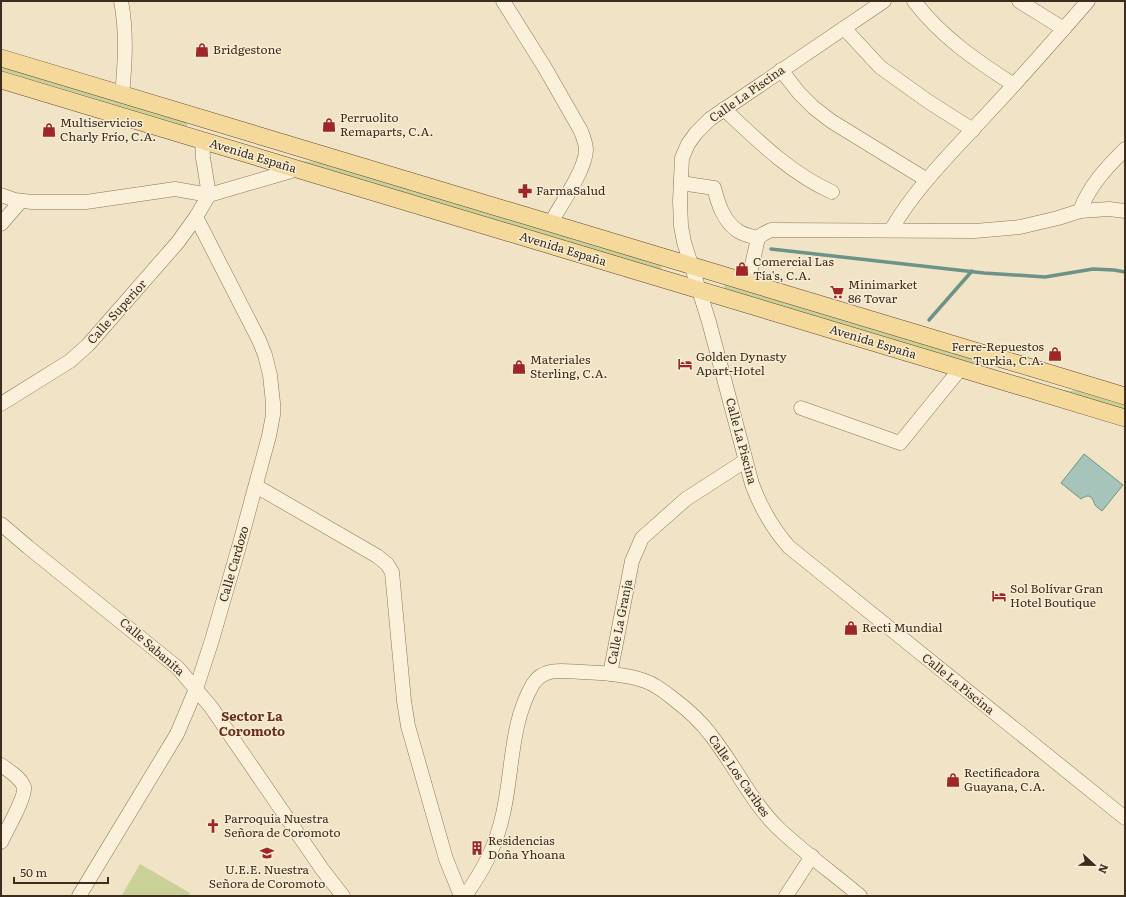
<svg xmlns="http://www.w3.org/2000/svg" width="1126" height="897" viewBox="0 0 1126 897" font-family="Literata,serif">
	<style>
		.green { fill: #c9d098 }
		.water { fill: #a7c4bb; stroke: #6d9389 }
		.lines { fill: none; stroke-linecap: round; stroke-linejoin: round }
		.stream { stroke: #6d9389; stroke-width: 3.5 }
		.minor-casing { stroke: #8d755a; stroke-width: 15 }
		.major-casing { stroke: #5b432e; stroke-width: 18 }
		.minor { stroke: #fbf0d9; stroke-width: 14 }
		.major { stroke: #f5d99b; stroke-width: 17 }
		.labels { text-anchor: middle; stroke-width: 3; stroke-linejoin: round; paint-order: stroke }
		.poi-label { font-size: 12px; fill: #3c2d1e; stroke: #f7edd5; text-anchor: start }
		.street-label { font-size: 12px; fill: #3c2d1e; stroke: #f7edd5 }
		.neighbourhood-label { font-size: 13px; font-weight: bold; fill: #6b2c1b; stroke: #f7edd5 }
	</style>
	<rect width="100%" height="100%" fill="#f1e3c5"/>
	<g class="green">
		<polygon points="1,65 187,122 187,126 185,128 1,73"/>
		<polygon points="294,160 323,163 660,264 662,268 660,270"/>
		<polygon points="726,284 984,361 984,366 982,367 725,290 724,286"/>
		<polygon points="1001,372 1058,389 1069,391 1081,390 1125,403 1125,411"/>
		<polygon points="140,864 190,893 189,896 124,896 122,895"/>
	</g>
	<path class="water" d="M1084 454 1123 485 1102 511C1100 509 1096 507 1095 505 1092 497 1090 493 1081 499L1061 483Z"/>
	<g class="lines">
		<g class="stream">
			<polyline points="771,249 984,273 1045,277 1093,269 1114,270 1125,272"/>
			<polyline points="929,320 972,271"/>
		</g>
		<defs>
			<g id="minor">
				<path d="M121 1C127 32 125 64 122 95"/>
				<path d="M503 1 545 68 581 131C583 137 586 143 586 150 586 169 560 206 550 224"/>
				<path d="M884 1 710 119 696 133 688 144 682 158 680 201 681 226 684 242 709 322 752 484C761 508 772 528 789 547L1125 818"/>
				<path d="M914 1C941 37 977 61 1014 85"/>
				<polyline points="1019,1 1064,29"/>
				<polyline points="844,28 880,67 929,102 973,130"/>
				<polyline points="781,70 799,93 813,107 831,121 927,180"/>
				<path d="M724 109C757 140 790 173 832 192"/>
				<path d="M681 183 714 188C718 203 723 221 738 231 744 235 751 236 758 238L748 283"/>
				<polyline points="1,195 15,200 32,202 86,202 175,189 209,195 298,169"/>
				<path d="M1080 211C1089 186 1107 167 1125 149"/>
				<polyline points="1,224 21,201"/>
				<path d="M891 230C916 187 953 151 987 114 1022 77 1055 39 1088 1"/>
				<polyline points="758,238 763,234 771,230 975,231 1020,227 1058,218 1080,211 1109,209 1125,211"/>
				<polyline points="1,404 70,361 88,345 178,242 196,217 209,195 203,158 202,140"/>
				<polyline points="801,408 900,443 961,368"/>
				<polyline points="256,486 377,556 387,564 392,572 404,701 408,726 446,859 461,896"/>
				<polyline points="1,524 28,547 178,668 211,707 322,869 343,896"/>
				<polyline points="610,674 632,561 642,538 686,499 745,461"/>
				<path d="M1 765C8 770 21 778 24 787 26 797 6 831 1 842"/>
				<polyline points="79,896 177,734 196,689 212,640 240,543 269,436 273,415 273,403 270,375 265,355 259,340 196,217"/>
				<path d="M465 896C484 869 496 846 503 814 513 771 510 723 533 684 544 667 564 671 581 672 602 673 625 674 645 681 657 685 666 693 675 700 688 710 701 722 710 734 734 764 750 800 777 827 803 852 833 873 860 896"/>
				<polyline points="786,896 812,856"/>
			</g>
			<g id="major">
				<polyline points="1,58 1125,396"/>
				<polyline points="1,80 1125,418"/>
			</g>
		</defs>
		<use href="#minor" class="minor-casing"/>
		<use href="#major" class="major-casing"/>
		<use href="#minor" class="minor"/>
		<use href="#major" class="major"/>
	</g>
	<defs>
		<symbol id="shop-bare" viewBox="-9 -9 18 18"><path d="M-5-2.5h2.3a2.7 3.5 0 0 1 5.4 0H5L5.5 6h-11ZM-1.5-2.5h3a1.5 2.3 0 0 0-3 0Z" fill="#9f2627" stroke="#f7edd5" stroke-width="2.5" paint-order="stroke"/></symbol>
		<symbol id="pharmacy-bare" viewBox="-9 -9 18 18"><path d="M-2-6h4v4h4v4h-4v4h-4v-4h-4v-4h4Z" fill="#9f2627" stroke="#f7edd5" stroke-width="2.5" paint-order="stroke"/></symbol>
		<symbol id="supermarket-bare" viewBox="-9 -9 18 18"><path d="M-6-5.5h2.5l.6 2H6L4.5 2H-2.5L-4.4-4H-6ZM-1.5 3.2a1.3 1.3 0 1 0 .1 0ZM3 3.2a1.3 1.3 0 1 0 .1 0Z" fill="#9f2627" stroke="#f7edd5" stroke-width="2.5" paint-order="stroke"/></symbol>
		<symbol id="hotel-bare" viewBox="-9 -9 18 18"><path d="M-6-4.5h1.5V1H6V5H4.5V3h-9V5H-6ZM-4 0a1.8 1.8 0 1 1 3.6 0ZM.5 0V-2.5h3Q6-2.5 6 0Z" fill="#9f2627" stroke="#f7edd5" stroke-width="2.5" paint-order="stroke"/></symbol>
		<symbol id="church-bare" viewBox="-9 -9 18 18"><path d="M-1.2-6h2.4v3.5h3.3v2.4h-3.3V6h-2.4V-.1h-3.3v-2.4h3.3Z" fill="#9f2627" stroke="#f7edd5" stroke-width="2.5" paint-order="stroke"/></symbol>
		<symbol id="building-bare" viewBox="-9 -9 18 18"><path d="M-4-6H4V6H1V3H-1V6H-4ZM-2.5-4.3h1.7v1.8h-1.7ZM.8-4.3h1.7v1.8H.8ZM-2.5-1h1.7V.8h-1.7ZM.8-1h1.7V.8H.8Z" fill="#9f2627" stroke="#f7edd5" stroke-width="2.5" paint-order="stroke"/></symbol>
		<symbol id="school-bare" viewBox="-9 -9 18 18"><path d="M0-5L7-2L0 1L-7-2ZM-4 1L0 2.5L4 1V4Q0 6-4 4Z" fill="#9f2627" stroke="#f7edd5" stroke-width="2.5" paint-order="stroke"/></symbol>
	</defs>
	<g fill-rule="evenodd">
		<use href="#shop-bare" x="192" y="40" width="20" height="20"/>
		<use href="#shop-bare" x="319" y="115" width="20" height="20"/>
		<use href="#shop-bare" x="39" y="120" width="20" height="20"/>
		<use href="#pharmacy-bare" x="515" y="181" width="20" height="20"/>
		<use href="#shop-bare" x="732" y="259" width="20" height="20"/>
		<use href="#supermarket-bare" x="827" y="282" width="20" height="20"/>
		<use href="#shop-bare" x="1045" y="344" width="20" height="20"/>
		<use href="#hotel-bare" x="675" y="354" width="20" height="20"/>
		<use href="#shop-bare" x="509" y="357" width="20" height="20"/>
		<use href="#hotel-bare" x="989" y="586" width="20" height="20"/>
		<use href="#shop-bare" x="841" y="618" width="20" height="20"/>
		<use href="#shop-bare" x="943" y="770" width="20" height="20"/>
		<use href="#church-bare" x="203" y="816" width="20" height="20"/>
		<use href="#building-bare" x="467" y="838" width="20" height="20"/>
		<use href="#school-bare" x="257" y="843" width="20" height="20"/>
	</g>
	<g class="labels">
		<g class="poi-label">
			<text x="213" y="54">Bridgestone</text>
			<text x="340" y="122">Perruolito<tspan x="340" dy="14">Remaparts, C.A.</tspan></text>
			<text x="60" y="127">Multiservicios<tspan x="60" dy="14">Charly Frío, C.A.</tspan></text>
			<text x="536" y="195">FarmaSalud</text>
			<text x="753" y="266">Comercial Las<tspan x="753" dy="14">Tía's, C.A.</tspan></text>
			<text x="848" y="289">Minimarket<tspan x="848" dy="14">86 Tovar</tspan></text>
			<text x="1044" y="351" text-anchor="end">Ferre-Repuestos<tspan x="1044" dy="14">Turkia, C.A.</tspan></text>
			<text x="696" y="361">Golden Dynasty<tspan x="696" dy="14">Apart-Hotel</tspan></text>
			<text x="530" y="364">Materiales<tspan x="530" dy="14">Sterling, C.A.</tspan></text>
			<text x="1010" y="593">Sol Bolívar Gran<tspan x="1010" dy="14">Hotel Boutique</tspan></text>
			<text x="862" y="632">Recti Mundial</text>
			<text x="964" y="777">Rectificadora<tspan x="964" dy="14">Guayana, C.A.</tspan></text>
			<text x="224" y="823">Parroquia Nuestra<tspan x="224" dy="14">Señora de Coromoto</tspan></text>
			<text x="488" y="845">Residencias<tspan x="488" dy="14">Doña Yhoana</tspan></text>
			<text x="267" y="874" text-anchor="middle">U.E.E. Nuestra<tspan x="267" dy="14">Señora de Coromoto</tspan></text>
		</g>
		<g class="street-label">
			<text transform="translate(747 94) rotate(-35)" y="4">Calle La Piscina</text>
			<text transform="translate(253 156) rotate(17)" y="4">Avenida España</text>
			<text transform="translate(563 249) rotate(17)" y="4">Avenida España</text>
			<text transform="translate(117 312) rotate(-48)" y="4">Calle Superior</text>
			<text transform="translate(873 342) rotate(17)" y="4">Avenida España</text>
			<text transform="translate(741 441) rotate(75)" y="4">Calle La Piscina</text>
			<text transform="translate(234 564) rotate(-74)" y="4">Calle Cardozo</text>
			<text transform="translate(620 622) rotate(-79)" y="4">Calle La Granja</text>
			<text transform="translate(152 647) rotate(41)" y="4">Calle Sabanita</text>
			<text transform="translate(958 684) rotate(39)" y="4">Calle La Piscina</text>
			<text transform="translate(739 776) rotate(55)" y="4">Calle Los Caribes</text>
		</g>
		<g class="neighbourhood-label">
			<text x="252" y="721">Sector La<tspan x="252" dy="15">Coromoto</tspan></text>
		</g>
	</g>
	<rect width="1126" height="897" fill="none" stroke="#3c2d1e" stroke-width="4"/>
	<g transform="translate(1094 865) rotate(112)" stroke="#f7edd5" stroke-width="3" paint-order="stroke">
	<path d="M0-3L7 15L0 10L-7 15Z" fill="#3c2d1e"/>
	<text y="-6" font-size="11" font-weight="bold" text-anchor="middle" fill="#3c2d1e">N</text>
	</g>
	<path d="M14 877v6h94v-6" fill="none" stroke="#3c2d1e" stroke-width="2"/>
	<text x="20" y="877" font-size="12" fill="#3c2d1e" stroke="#f7edd5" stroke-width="3" paint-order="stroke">50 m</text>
</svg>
